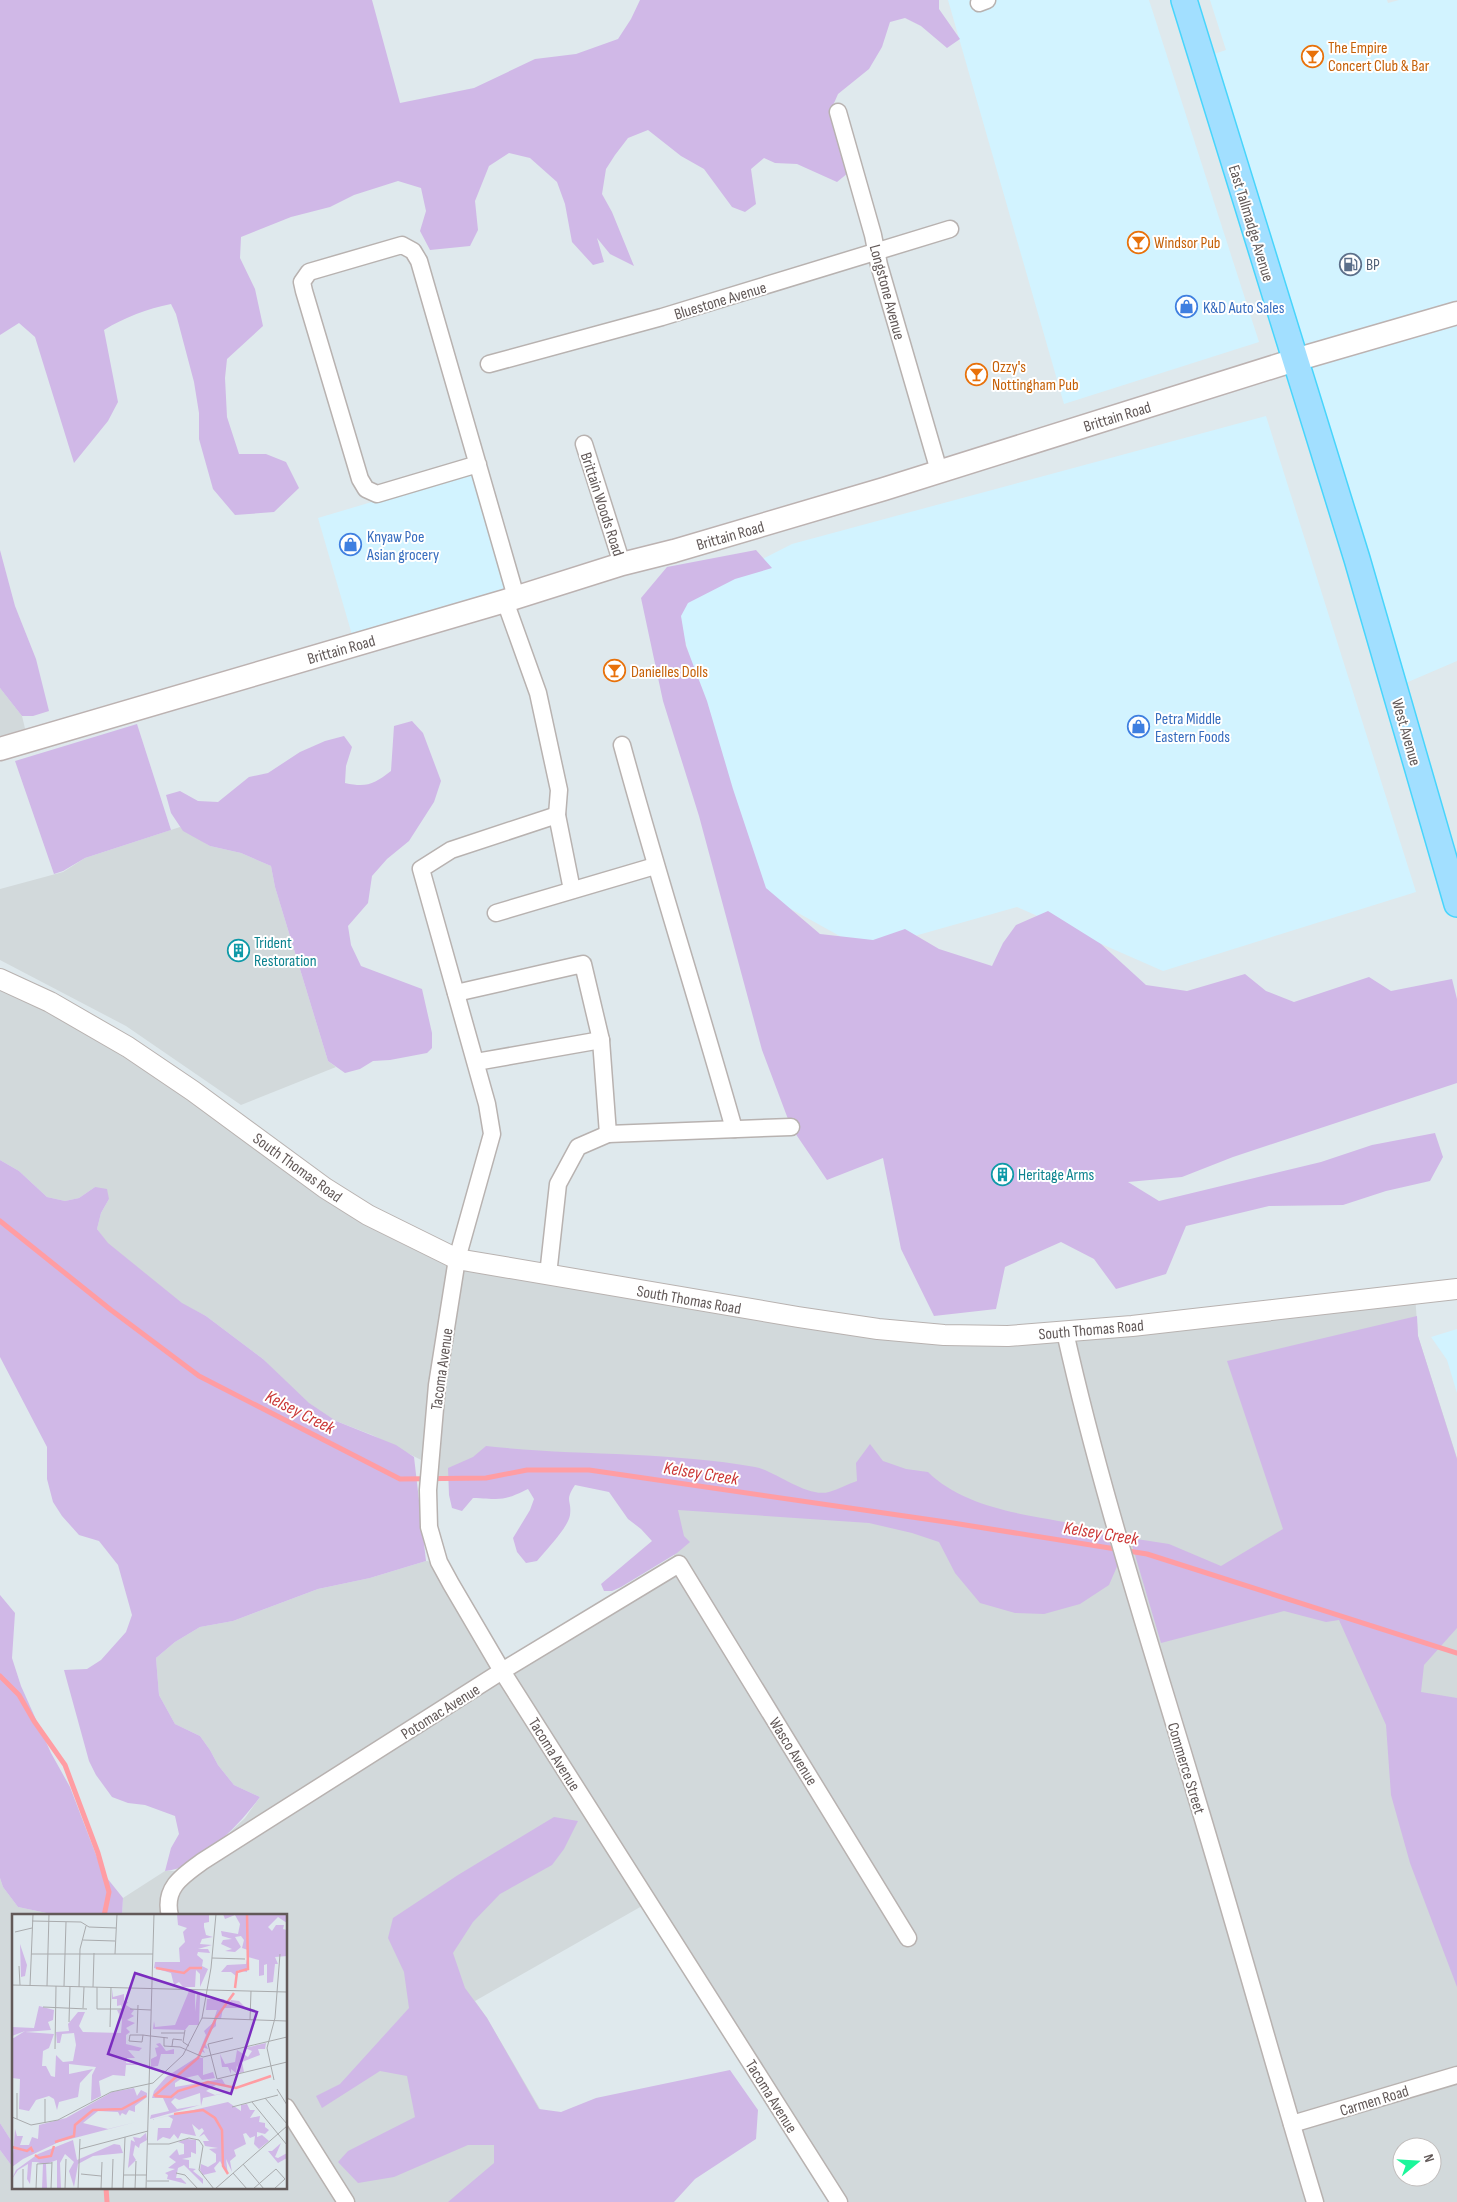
<svg xmlns="http://www.w3.org/2000/svg" width="1457" height="2202" viewBox="0 0 1457 2202" font-family="'Sofia Sans Condensed',sans-serif">
	<style>
		.commercial { fill: #d2f3ff }
		.industrial { fill: #d2d9db; fill-rule: evenodd }
		.green { fill: #d0b8e7 }
		.lines { fill: none; stroke-linecap: round; stroke-linejoin: round }
		.stream { stroke: #ff9da3; stroke-width: 5 }
		.minor-casing { stroke: #b8b2b0; stroke-width: 19 }
		.tertiary-casing { stroke: #b8b2b0; stroke-width: 22 }
		.secondary-casing { stroke: #bcb2b1; stroke-width: 25 }
		.primary-casing { stroke: #48d5fc; stroke-width: 28 }
		.minor { stroke: #fff; stroke-width: 16 }
		.tertiary { stroke: #fff; stroke-width: 20 }
		.secondary { stroke: #fff; stroke-width: 22 }
		.primary { stroke: #a2dfff; stroke-width: 25 }
		.labels { text-anchor: middle; stroke-width: 4; stroke-linejoin: round; paint-order: stroke }
		.food-label { font-size: 16px; fill: #c56008; stroke: #fff; text-anchor: start }
		.street-label { font-size: 16px; fill: #625958; stroke: #fff }
		.service-label { font-size: 16px; fill: #4e5e75; stroke: #fff; text-anchor: start }
		.shop-label { font-size: 16px; fill: #366cbe; stroke: #fff; text-anchor: start }
		.culture-label { font-size: 16px; fill: #0d838f; stroke: #fff; text-anchor: start }
		.water-label { font-size: 18px; font-style: italic; fill: #cb3837; stroke: #fff }
		.inset-river { fill: none; stroke: #ff9da3; stroke-width: 2.5 }
		.inset-road { fill: none; stroke: #a9abad; stroke-width: 1 }
		.view { fill: #7b2cbf; fill-opacity: 0.15; stroke: #7b2cbf; stroke-width: 2.5 }
		.inset-edge { fill: none; stroke: #625958; stroke-width: 2.5 }
	</style>
	<rect width="100%" height="100%" fill="#dfe9ed"/>
	<g class="commercial">
		<polygon points="948,0 1149,0 1259,342 1064,404"/>
		<polygon points="1210,0 1387,0 1388,3 1399,0 1457,0 1457,661 1394,688 1202,58 1226,50"/>
		<polygon points="1266,416 1416,892 1163,971 1017,907 865,950 760,892 674,604 792,544"/>
		<polygon points="479,470 516,597 355,645 318,518"/>
		<polygon points="1457,1329 1457,1393 1447,1360 1431,1337"/>
	</g>
	<g class="industrial">
		<polygon points="0,688 22,716 28,741 0,749"/>
		<polygon points="180,827 210,846 241,853 271,866 275,887 328,1061 336,1067 241,1105 126,1026 0,960 0,889 63,872 85,858"/>
		<path d="M0 979 20 987 325 1188 457 1259 944 1335 1415 1295 1418 1336 1457 1458V2202H839L649 1902 475 2001 487 2018 594 2202H0V2150L14 2169V2188H286V1916H122L123 1898 165 1871H176L225 1837 245 1818 260 1797 234 1785 218 1765 210 1750 200 1736 175 1724 159 1695 156 1658 175 1642 200 1627 233 1621 318 1589 370 1578 426 1561 439 1562 503 1670 679 1564 627 1476 431 1479 429 1464 372 1435 336 1421 306 1404 263 1359 206 1316 182 1304 107 1243 97 1229 101 1213 109 1199 95 1187 79 1198 65 1201 47 1197 19 1171 0 1160ZM1402 2147H1432V2177H1402Z"/>
		<polygon points="0,1878 3,1887 18,1907 61,1916 14,1916 14,2145 0,2123"/>
	</g>
	<g class="green">
		<path d="M0 0H372L400 103 474 88 535 59 576 54 618 39 631 19 640 0H939V9L960 39 947 48 921 26 905 18 890 22 882 47 869 69 838 94 831 110 848 173 837 182 797 164 775 163 764 158 751 169 756 204 745 212 732 207 704 169 681 156 648 130 628 138 615 155 606 169 602 194 612 212 634 266 610 254 597 238 604 262 593 265 572 242 565 204 557 182 530 158 509 153 489 166 475 201 478 230 470 246 430 250 420 231 426 211 421 188 398 181 354 195 330 207 291 217 241 237 240 258 255 289 263 326 227 359 225 378 227 417 239 454H266L286 462 299 488 274 512 235 515 213 489 199 439V413L194 382 176 314 171 304C147 309 125 317 104 330L118 402 108 421 74 463 35 337 19 323 0 335Z"/>
		<polygon points="0,550 15,606 36,659 49,711 33,716 22,716 0,688"/>
		<polygon points="756,550 772,568 735,579 688,603 681,616 686,646 707,701 733,789 766,888 820,934 873,940 905,929 939,949 992,966 1003,943 1016,925 1048,911 1101,944 1146,985 1187,991 1245,974 1266,991 1294,1002 1369,977 1391,991 1452,979 1457,999 1457,1083 1233,1157 1182,1177 1128,1182 1159,1201 1321,1162 1372,1145 1435,1133 1443,1157 1430,1181 1386,1191 1343,1205 1269,1206 1186,1226 1166,1274 1116,1289 1094,1259 1061,1242 1005,1267 996,1309 934,1316 901,1249 883,1158 827,1180 791,1127 762,1050 699,816 663,701 641,598 667,567"/>
		<path d="M412 721 423 733 441 781 434 802 409 841 387 859 372 876 368 903 348 926 351 945 361 966 422 989 432 1033V1048L427 1053 390 1060 373 1061 360 1069 345 1073 328 1061 275 887 271 866 241 853 210 846 183 831 171 813 166 795 180 791 198 801 218 802 249 777 268 773 300 752 325 741 344 736 352 747 346 766 345 783C367 788 374 784 391 771L394 726Z"/>
		<polygon points="137,724 171,830 85,858 63,871 54,874 15,761"/>
		<path d="M0 1160 19 1171 47 1197 65 1201 79 1198 95 1187 107 1189 109 1199 101 1213 97 1229 108 1243 182 1303 206 1316 263 1359 309 1403 336 1421 396 1445 414 1457 426 1561 370 1578 318 1589 233 1621 200 1627 175 1642 156 1658 159 1695 175 1724 200 1736 210 1750 218 1765 234 1785 260 1797C242 1822 197 1870 165 1871L171 1848 179 1834 175 1816 145 1805 128 1803 112 1797 96 1775 89 1761 64 1670 87 1669 101 1660 126 1632 132 1615 118 1565 99 1541 79 1535 62 1516 53 1502 47 1479V1447L0 1357Z"/>
		<polygon points="1417,1316 1418,1336 1457,1459 1457,1628 1424,1665 1421,1692 1457,1698 1457,1987 1410,1863 1391,1795 1386,1725 1339,1620 1326,1622 1284,1611 1161,1643 1130,1538 1169,1544 1221,1566 1283,1529 1227,1361"/>
		<path d="M870 1444 883 1461 906 1469 928 1472C958 1502 1007 1512 1048 1519 1067 1523 1087 1524 1103 1535 1110 1540 1115 1554 1119 1562L1109 1585 1080 1604 1044 1614 1015 1613 980 1603 955 1573 939 1542 912 1533 869 1523 678 1510 684 1536 690 1542 677 1553 621 1587 612 1591H604L601 1584 652 1541 641 1529 628 1519 609 1492 575 1485C564 1502 572 1499 570 1515 568 1528 545 1551 537 1561L526 1563 517 1552 513 1538 530 1510 534 1499 528 1489C502 1502 501 1499 473 1498L462 1511 452 1508 449 1495 448 1468 473 1457 486 1446C575 1456 666 1451 755 1467 776 1471 807 1498 829 1492 839 1489 848 1484 857 1481L856 1463Z"/>
		<polygon points="0,1595 15,1613 12,1658 21,1686 51,1753 70,1787 103,1873 123,1898 122,1916 61,1916 18,1907 3,1887 0,1878"/>
		<polygon points="554,1817 578,1821 564,1849 552,1865 500,1894 473,1922 453,1953 465,1988 487,2018 539,2109 561,2112 596,2098 730,2070 758,2110 756,2139 695,2179 674,2202 448,2202 494,2163 494,2145 468,2145 394,2177 358,2183 338,2162 348,2151 415,2117 407,2076 380,2071 322,2108 316,2096 340,2084 409,2008 404,1972 388,1938 393,1918 458,1875"/>
		<polygon points="0,2123 14,2145 14,2169 0,2150"/>
	</g>
	<g class="lines">
		<g class="stream">
			<polyline points="0,1221 111,1310 199,1376 400,1479 486,1478 527,1470 589,1470 953,1523 1147,1554 1457,1653"/>
			<polyline points="0,1676 19,1695 34,1721 65,1765 98,1853 109,1892 104,1916"/>
			<polyline points="106,2188 107,2202"/>
		</g>
		<defs>
			<g id="minor">
				<polyline points="979,3 987,0"/>
				<polyline points="838,112 873,235 879,265 939,471"/>
				<polyline points="489,364 662,317 950,229"/>
				<polyline points="584,444 622,564"/>
				<polyline points="478,464 377,494 366,489 360,479 304,291 302,282 309,272 402,245 413,251 419,261 516,597"/>
				<polyline points="505,601 538,693 559,790 557,815 572,890"/>
				<path d="M622 745C657 874 698 1001 734 1129"/>
				<polyline points="557,815 451,850 421,869 487,1104 492,1134 457,1259 437,1385 428,1490 429,1527 439,1562 451,1584 502,1671 839,2202"/>
				<polyline points="496,913 655,866"/>
				<polyline points="456,993 583,964 601,1040 608,1134"/>
				<polyline points="476,1062 601,1040"/>
				<polyline points="548,1275 558,1184 578,1147 608,1134 791,1127"/>
				<path d="M1065 1332C1100 1489 1150 1642 1196 1796 1237 1931 1274 2067 1315 2202"/>
				<path d="M170 1916C163 1888 182 1876 203 1861L502 1671 679 1564 908 1938"/>
				<polyline points="286,2107 346,2202"/>
				<polyline points="1292,2124 1457,2075"/>
			</g>
			<polyline id="tertiary" points="0,979 50,1002 128,1047 193,1091 325,1188 368,1215 457,1259 798,1317 878,1329 944,1335 1008,1336 1132,1326 1457,1289"/>
			<polyline id="secondary" points="0,749 505,601 622,564 674,551 884,489 1295,360 1457,313"/>
			<polyline id="primary" points="1184,0 1357,559 1457,904"/>
		</defs>
		<use href="#minor" class="minor-casing"/>
		<use href="#tertiary" class="tertiary-casing"/>
		<use href="#secondary" class="secondary-casing"/>
		<use href="#primary" class="primary-casing"/>
		<use href="#minor" class="minor"/>
		<use href="#tertiary" class="tertiary"/>
		<use href="#secondary" class="secondary"/>
		<use href="#primary" class="primary"/>
	</g>
	<defs>
		<symbol id="bar-ring" viewBox="-11 -11 22 22"><circle r="9.5" fill="#fff" stroke="#e8710a" stroke-width="1.5"/><path d="M-6-5H6L.8 .8V4.5H3.5V6h-7V4.5H-.8V.8Z" fill="#e8710a"/></symbol>
		<symbol id="fuel-ring" viewBox="-11 -11 22 22"><circle r="9.5" fill="#fff" stroke="#5c6f8a" stroke-width="1.5"/><path d="M-5.5-6h7V0h2V4h1.3V-2.5L3-4.5l.8-.8L6-3V5H2.5V1h-1V6h-7ZM-4.2-4.7v3.2H.2V-4.7Z" fill="#5c6f8a"/></symbol>
		<symbol id="shop-ring" viewBox="-11 -11 22 22"><circle r="9.5" fill="#fff" stroke="#3f7fe0" stroke-width="1.5"/><path d="M-5-2.5h2.3a2.7 3.5 0 0 1 5.4 0H5L5.5 6h-11ZM-1.5-2.5h3a1.5 2.3 0 0 0-3 0Z" fill="#3f7fe0"/></symbol>
		<symbol id="building-ring" viewBox="-11 -11 22 22"><circle r="9.5" fill="#fff" stroke="#0f9aa8" stroke-width="1.5"/><path d="M-4-6H4V6H1V3H-1V6H-4ZM-2.5-4.3h1.7v1.8h-1.7ZM.8-4.3h1.7v1.8H.8ZM-2.5-1h1.7V.8h-1.7ZM.8-1h1.7V.8H.8Z" fill="#0f9aa8"/></symbol>
	</defs>
	<g fill-rule="evenodd">
		<use href="#bar-ring" x="1300" y="44" width="25" height="25"/>
		<use href="#bar-ring" x="1126" y="230" width="25" height="25"/>
		<use href="#fuel-ring" x="1338" y="252" width="25" height="25"/>
		<use href="#shop-ring" x="1174" y="294" width="25" height="25"/>
		<use href="#bar-ring" x="964" y="362" width="25" height="25"/>
		<use href="#shop-ring" x="338" y="532" width="25" height="25"/>
		<use href="#bar-ring" x="602" y="658" width="25" height="25"/>
		<use href="#shop-ring" x="1126" y="714" width="25" height="25"/>
		<use href="#building-ring" x="226" y="938" width="25" height="25"/>
		<use href="#building-ring" x="990" y="1162" width="25" height="25"/>
	</g>
	<g class="labels">
		<g class="food-label">
			<text x="1328" y="53">The Empire<tspan x="1328" dy="18">Concert Club &amp; Bar</tspan></text>
			<text x="1154" y="248">Windsor Pub</text>
			<text x="992" y="372">Ozzy's<tspan x="992" dy="18">Nottingham Pub</tspan></text>
			<text x="631" y="677">Danielles Dolls</text>
		</g>
		<g class="street-label">
			<text transform="translate(1252 223) rotate(73)" y="6">East Tallmadge Avenue</text>
			<text transform="translate(888 292) rotate(75)" y="6">Longstone Avenue</text>
			<text transform="translate(720 300) rotate(-17)" y="6">Bluestone Avenue</text>
			<text transform="translate(1117 416) rotate(-17)" y="6">Brittain Road</text>
			<text transform="translate(603 504) rotate(72)" y="6">Brittain Woods Road</text>
			<text transform="translate(730 535) rotate(-16)" y="6">Brittain Road</text>
			<text transform="translate(341 649) rotate(-16)" y="6">Brittain Road</text>
			<text transform="translate(1407 732) rotate(74)" y="6">West Avenue</text>
			<text transform="translate(298 1167) rotate(36)" y="6">South Thomas Road</text>
			<text transform="translate(689 1299) rotate(10)" y="6">South Thomas Road</text>
			<text transform="translate(1091 1329) rotate(-5)" y="6">South Thomas Road</text>
			<text transform="translate(441 1369) rotate(-82)" y="6">Tacoma Avenue</text>
			<text transform="translate(440 1711) rotate(-32)" y="6">Potomac Avenue</text>
			<text transform="translate(794 1751) rotate(58)" y="6">Wasco Avenue</text>
			<text transform="translate(555 1754) rotate(58)" y="6">Tacoma Avenue</text>
			<text transform="translate(1187 1768) rotate(73)" y="6">Commerce Street</text>
			<text transform="translate(772 2096) rotate(58)" y="6">Tacoma Avenue</text>
			<text transform="translate(1374 2100) rotate(-17)" y="6">Carmen Road</text>
		</g>
		<g class="service-label">
			<text x="1366" y="270">BP</text>
		</g>
		<g class="shop-label">
			<text x="1203" y="313">K&amp;D Auto Sales</text>
			<text x="367" y="542">Knyaw Poe<tspan x="367" dy="18">Asian grocery</tspan></text>
			<text x="1155" y="724">Petra Middle<tspan x="1155" dy="18">Eastern Foods</tspan></text>
		</g>
		<g class="culture-label">
			<text x="254" y="948">Trident<tspan x="254" dy="18">Restoration</tspan></text>
			<text x="1018" y="1180">Heritage Arms</text>
		</g>
		<g class="water-label">
			<text transform="translate(300 1412) rotate(27)" y="6">Kelsey Creek</text>
			<text transform="translate(701 1473) rotate(9)" y="6">Kelsey Creek</text>
			<text transform="translate(1101 1533) rotate(9)" y="6">Kelsey Creek</text>
		</g>
	</g>
	<g transform="translate(12 1914)">
		<rect width="275" height="275" fill="#dfe9ed"/>
		<path d="M165 0H197V8L192 9V13L194 21 201 23 190 25 188 30 200 31 186 35H196L198 39 186 38 185 41 191 46 190 52 196 55 188 73V60L184 56 183 73H171L167 68 162 71 159 59 142 54 143 48H168L167 34 173 28 171 18 175 14 166 11ZM211 0H275V9L266 3 256 13 260 17 264 11H272L271 15 275 16V42L263 43 266 50H263L261 68 255 69V50L252 51V61L247 62V46L236 43V36L230 34 232 26 229 22 223 23 229 33 223 38 213 37 220 35 209 30 211 26 220 25 210 22 209 17 226 20 228 10 223 1 213 5ZM8 30 15 51 13 62 9 63ZM235 45V58L226 56 224 62 219 58H209L215 51 234 50ZM100 75 101 83 112 80V87L116 88 114 91 122 96 119 100 122 102 115 106 123 109 114 114 118 118 114 121V130L130 134 127 137 116 136 123 144H115L114 149 137 151H114L113 162 101 161 87 167 89 182 79 187 80 161 84 153 57 150V160L81 155 68 169 66 183 47 188 45 196 42 185 37 182 24 186 17 197 7 195 8 165 0 164V125L13 117 0 122V113L22 114 27 92 42 96 41 106 36 108 39 116 13 118 42 120 37 134 31 137 30 152H34L39 162 43 163 44 141 51 148 61 147 64 131 62 119 50 120 48 129H45L44 118 57 117 56 110 66 98H73L67 112 71 118 109 119 110 106 105 96 110 95 109 91 105 92V85H100ZM177 77H183V98L185 80 188 81 187 111H177L173 116 141 115 142 107 143 113 163 111ZM195 85H212L216 91 219 86 227 87 234 94H211L209 105H202L205 96H194ZM204 106V112L198 117 193 129 196 135 190 133 193 139 189 137 186 141 194 121 192 117ZM148 129 154 137 162 135V140H149L146 152 139 153V145L145 142 143 134 147 133 144 130ZM254 129 253 135H246L248 141 230 148 232 158 228 159 225 151 224 159 219 155V160L216 153H210L208 140 213 150 223 148 225 136 236 143 240 137 233 134ZM185 143 191 144V161L201 158 203 164 190 166 186 161 169 165 163 169V173L210 165 214 172 204 171 194 177 203 181 218 178 191 184 189 192 188 179 167 186 163 184 159 188 165 195 188 191 138 205 139 201 157 197 151 184H140L142 177 154 163ZM122 174 125 182 129 176 135 179V183L123 192V198L117 196 114 201 110 199 108 202 106 198 86 197 71 209 96 215 124 208 47 228 11 245 0 253 3 215 5 222H11L8 231H17L20 223 26 225 27 211 54 204 100 178ZM216 188 229 197V191L235 190 238 196H243L238 204 248 202 247 208 253 209V213L257 216 253 220 245 218V223L250 221 257 227 247 235 242 230 243 222 238 224 234 219 231 220 234 230 222 236 224 242 218 247 220 258 214 245 216 261 208 247 202 254 204 258 191 261 188 256 189 250 196 253 204 248V240L197 235 206 234 193 232 191 227H197L192 220 187 223 192 217 190 214 187 216 180 210 184 222 169 219 166 225 162 220 158 225 151 223 145 227 146 214H158L161 205 156 202 138 206ZM134 219 135 226 128 230 127 234 123 231 121 241 124 246 116 254 119 226 123 228 121 223 128 224ZM175 225 184 226V240L179 238V243L170 245 177 246V254L184 255 181 257 191 265V270L172 251 166 254 164 264H169L175 270 155 265 156 261 153 259 163 255 156 254 164 248 157 243 165 235 167 241 172 240V230L166 228ZM61 226 65 246 102 230 108 231 111 239 81 242 66 250 62 273 57 257 62 248 53 240 48 249 49 275H45V246L34 250 35 275H30L31 250 25 248H20L18 270 15 265 16 250 6 256 0 265 4 256 26 240ZM269 229 263 243 266 244 275 239V244L266 249 256 237H260Z" fill="#d0b8e7"/>
		<path class="inset-river" d="M144 54 172 59 178 54H190M223 74 225 58 236 55 235 0M142 182 186 144 204 104 222 79M143 182 159 183 166 177 196 168 224 174 259 162M162 200 191 196 203 204 210 216 211 252 216 260M43 228 62 222 63 211 81 196 110 195 134 182M0 233 15 237 19 234 21 238M23 241 27 244 39 242 42 232"/>
		<path class="inset-road" d="M20 7 69 8 77 13 104 14M3 18 20 14M71 26 103 27M19 40H141M103 40 105 0M200 44 233 45M7 52 8 71M0 71 275 78M18 72 21 0M35 72 37 0M52 72 54 8M67 73 68 35 74 12M81 73 82 39M85 73V95H111M31 93 75 95M71 94 72 73M118 95 139 96M190 104 275 107M238 106 239 77M57 108 58 72M98 113 99 73M173 116 171 128 177 132M125 119 126 91M149 119H172M131 121 130 128 117 127 118 121H131L138 122M139 122 156 124M152 123V132L168 133 191 143 275 123M221 124 196 130 205 165 275 148M160 132 161 125 170 126M43 135 44 72M262 166 255 134 263 104 268 40M265 175 275 191M253 184 275 210M240 188 275 231M220 193 266 181M0 203 19 211 46 206 99 178 141 169 171 141 190 104 199 54 204 0M5 205V179M33 209V185M136 230H157L177 224 187 226 191 232 187 256 202 275M68 235 136 217M231 250 252 275M164 259 173 261 186 275M221 259 235 275M69 260 89 262M112 261H135M135 267H157M11 275V255M24 275 25 250 40 249M39 275 40 248M53 275 54 245M66 275 68 225M89 275 90 248M100 275 101 245M111 275 113 223M123 275 124 247M134 275 142 0M203 275 275 212M241 275 264 255 273 265 262 275"/>
		<path class="view" d="M123 59 245 98 219 180 96 140Z"/>
		<rect width="275" height="275" class="inset-edge"/>
	</g>
	<g transform="translate(1417 2162) rotate(72)"><circle r="24" fill="#ffffff" stroke="#c0bdbc"/>
	<path d="M0-4L9 19L0 12L-9 19Z" fill="#1bf69a"/>
	<text y="-8" font-size="14" font-weight="bold" text-anchor="middle" fill="#625958">N</text>
	</g>
</svg>
